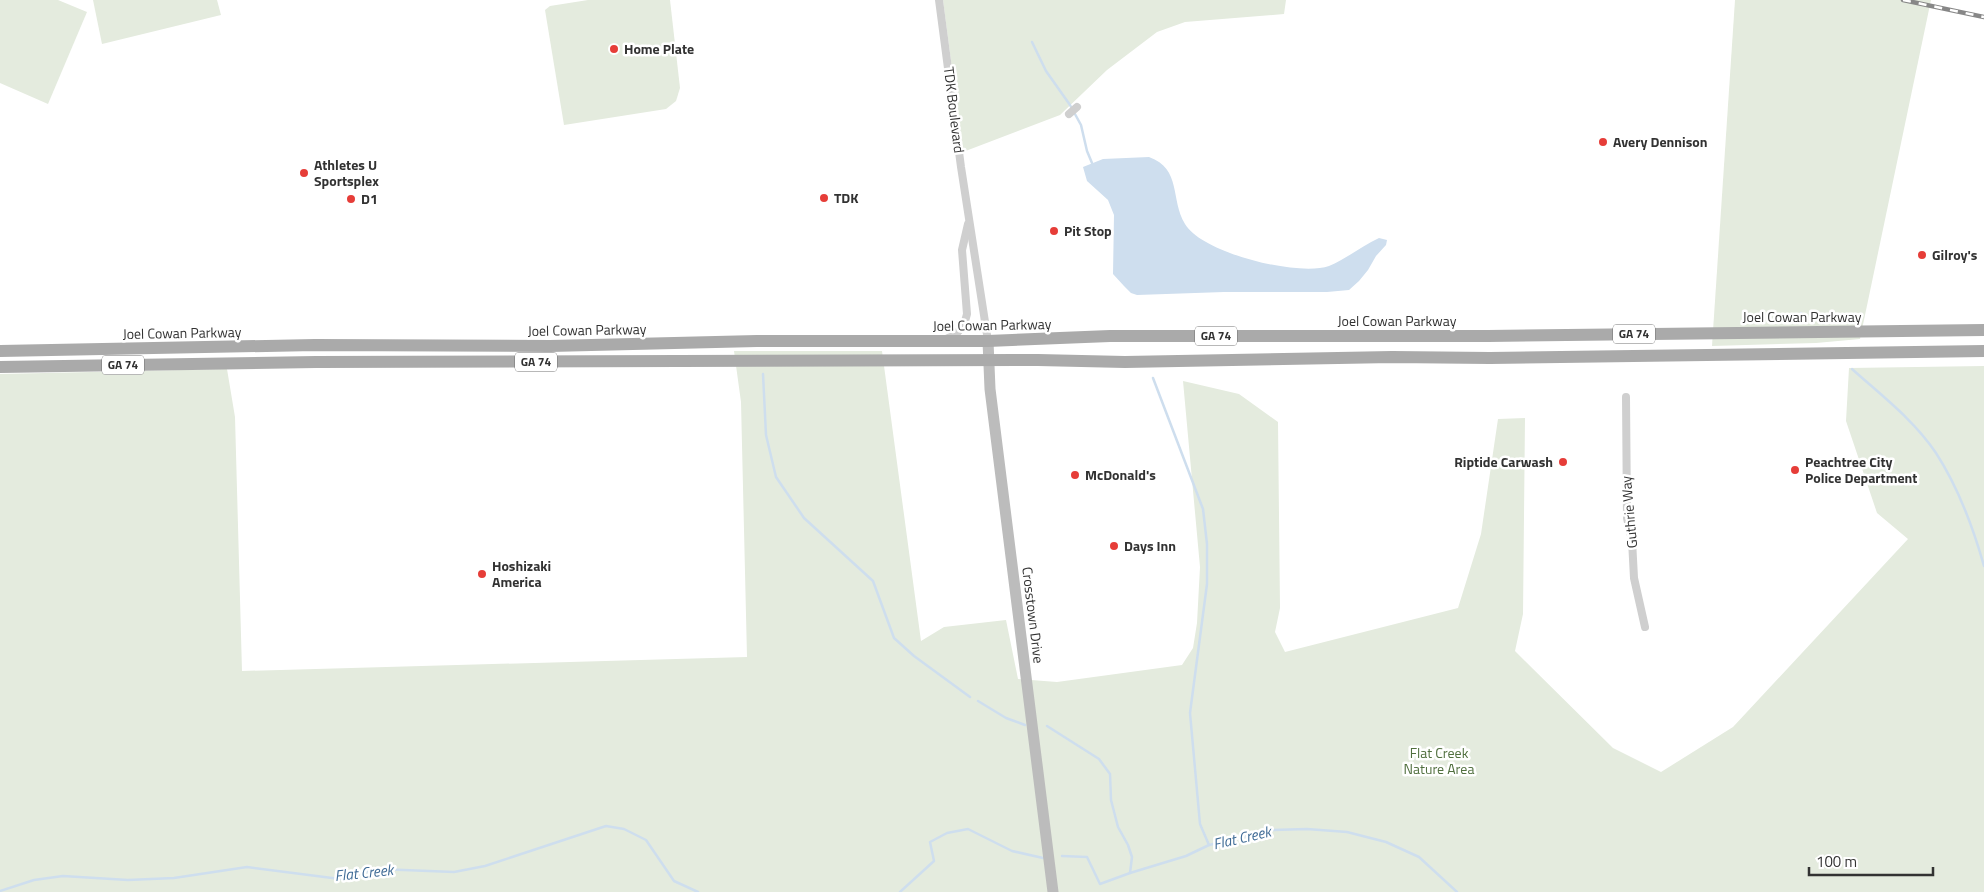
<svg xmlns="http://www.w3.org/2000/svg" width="1984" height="892" viewBox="0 0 1984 892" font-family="'Titillium Web',sans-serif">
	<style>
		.green { fill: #e4ebde }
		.water { fill: #cedeee }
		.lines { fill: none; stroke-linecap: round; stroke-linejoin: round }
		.stream { stroke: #cedeee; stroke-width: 2.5 }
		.street { stroke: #cfcfcf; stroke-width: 8 }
		.secondary { stroke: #bcbcbc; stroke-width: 11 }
		.primary { stroke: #aaa; stroke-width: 12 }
		.rail-casing { stroke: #878787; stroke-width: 4.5 }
		.rail { stroke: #fff; stroke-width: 2.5; stroke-dasharray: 8; stroke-linecap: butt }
		.poi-dot { fill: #e63d38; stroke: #fff; stroke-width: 2 }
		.labels { text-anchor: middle; stroke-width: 5; stroke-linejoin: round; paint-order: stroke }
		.shield { fill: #fff; stroke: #707070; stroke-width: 1 }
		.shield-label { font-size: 12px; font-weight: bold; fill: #323232 }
		.poi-label { font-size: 14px; font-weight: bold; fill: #323232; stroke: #fff; text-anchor: start }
		.street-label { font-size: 14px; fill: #323232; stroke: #fff }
		.park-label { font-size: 14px; fill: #506f3e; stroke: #fff }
		.water-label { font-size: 15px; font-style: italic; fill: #3f6b96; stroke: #fff }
	</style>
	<rect width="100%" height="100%" fill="#fff"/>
	<g class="green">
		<polygon points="0,0 58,0 87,12 48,104 0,83"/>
		<polygon points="93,0 217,0 221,15 102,44"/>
		<polygon points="588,0 670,0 680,88 676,101 666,109 564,125 545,10 550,6"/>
		<polygon points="943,0 1286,0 1284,14 1185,22 1157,32 1107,70 1060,115 963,152"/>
		<polygon points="1735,0 1931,0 1860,339 1816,343 1712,346"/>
		<polygon points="734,351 882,351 921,641 944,627 1006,620 1018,679 1057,682 1182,665 1193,648 1197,623 1200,567 1183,381 1239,394 1278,422 1280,608 1275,632 1285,652 1458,608 1481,534 1498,419 1525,418 1523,614 1515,651 1613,748 1661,772 1733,727 1908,539 1877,513 1846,421 1849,368 1984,366 1984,892 0,892 0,374 227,369 235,417 242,671 747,657 741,402"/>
	</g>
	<path class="water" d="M1149 157C1182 169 1170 199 1185 224 1202 253 1298 277 1329 266 1346 259 1362 246 1379 238L1387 240 1386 245 1376 256 1368 270 1359 281 1349 290 1327 292H1224L1137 295 1131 293 1124 286 1113 274 1114 215 1108 200 1087 181 1083 167 1103 159Z"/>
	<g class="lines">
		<g class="stream">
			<polyline points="1032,42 1046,71 1070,105 1081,125 1087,151 1092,163"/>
			<polyline points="1801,313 1807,320"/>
			<path d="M1852 369C1881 395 1914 420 1936 453 1958 487 1973 527 1984 566"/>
			<polyline points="763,374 766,435 776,477 804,518 873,581 894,638 914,656 970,697"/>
			<polyline points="1153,378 1203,509 1207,544 1207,584 1190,713 1200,824 1209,845"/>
			<polyline points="978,701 1006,718 1025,725"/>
			<polyline points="1047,726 1099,759 1110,774 1111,800 1118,827 1128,845 1132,857 1130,873"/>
			<polyline points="1062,856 1087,857 1100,884 1130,873 1186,856 1209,845 1273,830 1307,829 1347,832 1386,842 1419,857 1457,892"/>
			<polyline points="0,891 34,880 63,876 128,880 174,878 247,867 340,879 378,869 454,872 485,866 606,826 624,829 646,840 674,881 698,892"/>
			<polyline points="900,892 934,861 930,842 947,833 968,829 1012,851 1043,858"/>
		</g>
		<g class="street">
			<polyline points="939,0 961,167 988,341"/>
			<polyline points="1069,114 1077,107"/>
			<polyline points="946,339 956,334 964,325 967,314 962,250 968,224"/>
			<polyline points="1626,397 1627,518 1632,540 1634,578 1645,627"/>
		</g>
		<polyline class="secondary" points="988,341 990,389 1053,892"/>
		<g class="primary">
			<polyline points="0,351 315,345 550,346 757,341 988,341 1110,336 1488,336 1984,330"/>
			<polyline points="0,367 316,362 1038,360 1125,362 1392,357 1490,358 1984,351"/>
		</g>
		<defs>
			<polyline id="rail" points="1903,0 1984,17"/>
		</defs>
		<use href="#rail" class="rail-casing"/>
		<use href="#rail" class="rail"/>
	</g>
	<g class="poi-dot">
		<circle cx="614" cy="49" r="5"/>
		<circle cx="1603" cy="142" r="5"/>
		<circle cx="304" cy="173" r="5"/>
		<circle cx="824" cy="198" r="5"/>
		<circle cx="351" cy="199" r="5"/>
		<circle cx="1054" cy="231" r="5"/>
		<circle cx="1922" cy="255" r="5"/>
		<circle cx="1563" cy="462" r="5"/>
		<circle cx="1795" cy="470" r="5"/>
		<circle cx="1075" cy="475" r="5"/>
		<circle cx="1114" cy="546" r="5"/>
		<circle cx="482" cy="574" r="5"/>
	</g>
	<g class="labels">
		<g class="shield">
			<rect x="1613" y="324.5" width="42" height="19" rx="4"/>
			<rect x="1195" y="326.5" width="42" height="19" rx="4"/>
			<rect x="515" y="352.5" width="42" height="19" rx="4"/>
			<rect x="102" y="355.5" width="42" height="19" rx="4"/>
		</g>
		<g class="shield-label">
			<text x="1634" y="338">GA 74</text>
			<text x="1216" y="340">GA 74</text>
			<text x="536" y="366">GA 74</text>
			<text x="123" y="369">GA 74</text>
		</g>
		<g class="poi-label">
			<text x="624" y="54">Home Plate</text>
			<text x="1613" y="147">Avery Dennison</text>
			<text x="314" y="170">Athletes U<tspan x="314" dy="16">Sportsplex</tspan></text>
			<text x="834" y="203">TDK</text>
			<text x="361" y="204">D1</text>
			<text x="1064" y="236">Pit Stop</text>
			<text x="1932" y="260">Gilroy's</text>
			<text x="1553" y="467" text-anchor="end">Riptide Carwash</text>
			<text x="1805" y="467">Peachtree City<tspan x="1805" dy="16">Police Department</tspan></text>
			<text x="1085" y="480">McDonald's</text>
			<text x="1124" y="551">Days Inn</text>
			<text x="492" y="571">Hoshizaki<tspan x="492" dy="16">America</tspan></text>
		</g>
		<g class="street-label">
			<text transform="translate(954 110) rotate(83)" y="5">TDK Boulevard</text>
			<text x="1802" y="322">Joel Cowan Parkway</text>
			<text x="1397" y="326">Joel Cowan Parkway</text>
			<text transform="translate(992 325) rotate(-1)" y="5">Joel Cowan Parkway</text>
			<text transform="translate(587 330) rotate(-1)" y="5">Joel Cowan Parkway</text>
			<text transform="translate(182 333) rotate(-1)" y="5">Joel Cowan Parkway</text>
			<text transform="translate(1629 512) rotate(-95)" y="5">Guthrie Way</text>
			<text transform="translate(1033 615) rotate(83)" y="5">Crosstown Drive</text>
		</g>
		<g class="park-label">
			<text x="1439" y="758">Flat Creek<tspan x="1439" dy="16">Nature Area</tspan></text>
		</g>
		<g class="water-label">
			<text transform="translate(1242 838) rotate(-13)" y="5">Flat Creek</text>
			<text transform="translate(364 873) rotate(-6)" y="5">Flat Creek</text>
		</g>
	</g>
	<path d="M1809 867v8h124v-8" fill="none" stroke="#323232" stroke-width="2.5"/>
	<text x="1816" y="867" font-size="15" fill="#323232" stroke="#ffffff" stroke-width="4" paint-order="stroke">100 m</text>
</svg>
